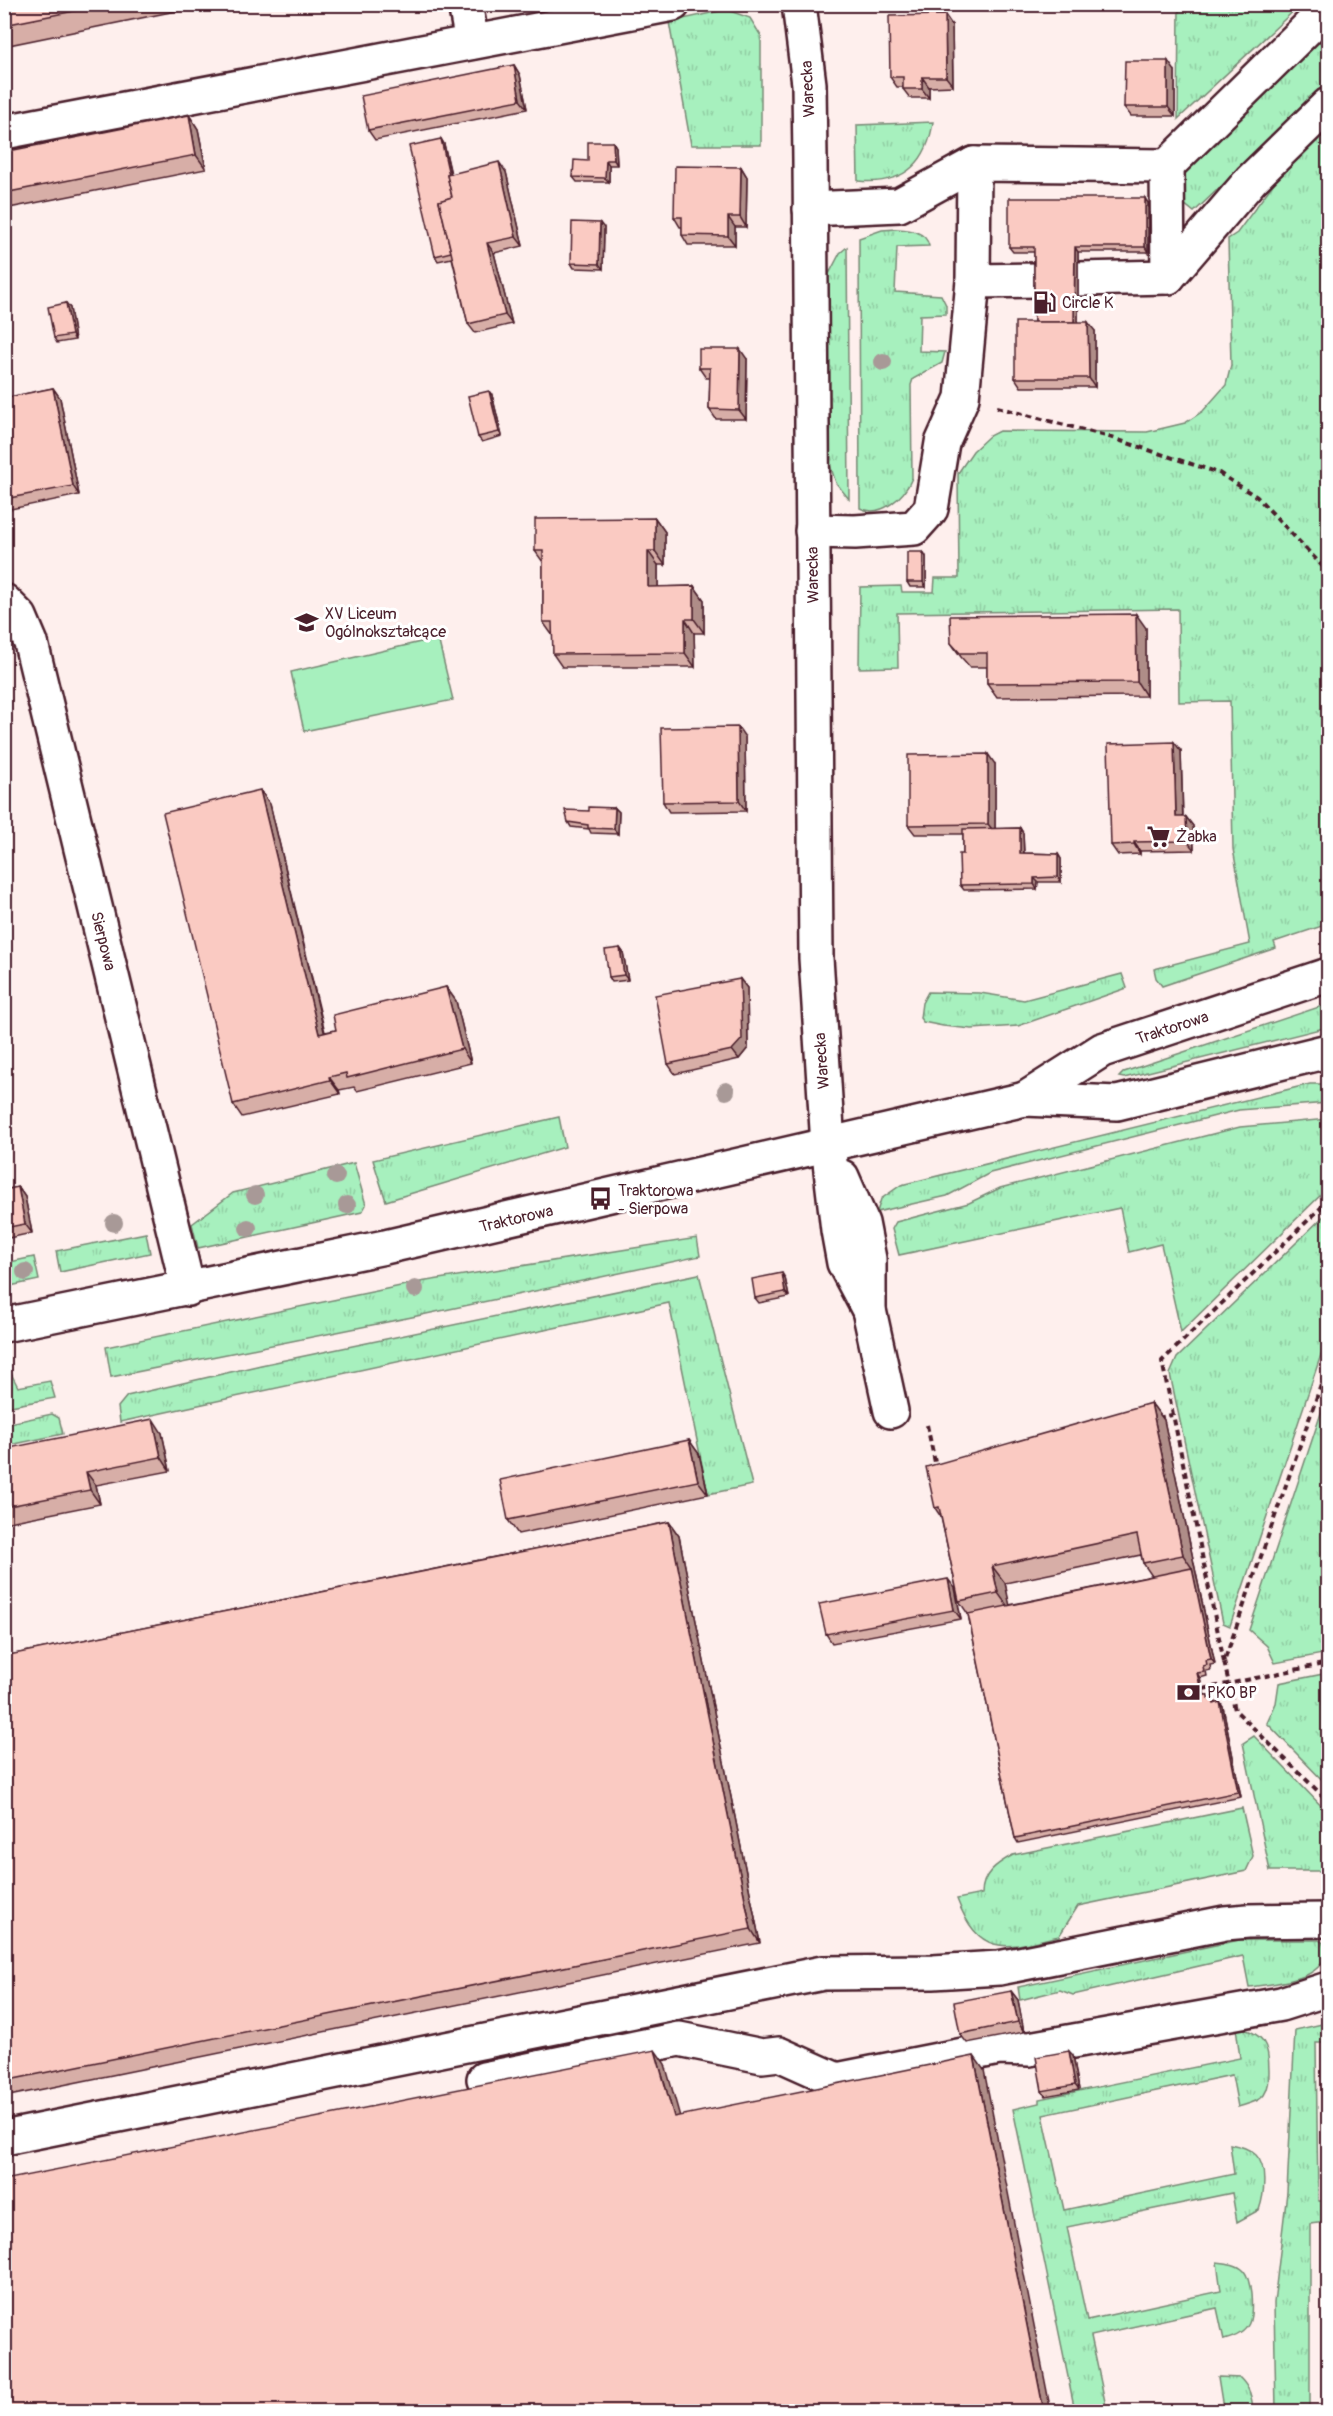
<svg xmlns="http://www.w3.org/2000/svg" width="1333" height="2416" viewBox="0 0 1333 2416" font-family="Pangolin,sans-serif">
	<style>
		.grass { fill: url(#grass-tufts); stroke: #788874; stroke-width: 1.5 }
		.garden { fill: #a7f0be; stroke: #788874; stroke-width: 1.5 }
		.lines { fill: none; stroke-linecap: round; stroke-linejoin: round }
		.minor-casing { stroke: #4a1f2b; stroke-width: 38 }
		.path { stroke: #4a1f2b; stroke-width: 4; stroke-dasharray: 6 4.5; stroke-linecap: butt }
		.minor { stroke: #fff; stroke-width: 33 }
		.tree { fill: #a89997 }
		.wall { fill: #d7aea7; stroke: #4a1f2b; stroke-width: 1.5; fill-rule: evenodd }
		.shaded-wall { fill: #af8d88; stroke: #4a1f2b; stroke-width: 1.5 }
		.building { fill: #facac2; stroke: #4a1f2b; stroke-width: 1.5 }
		.labels { text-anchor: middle; stroke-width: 6; stroke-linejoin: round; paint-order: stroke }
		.street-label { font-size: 16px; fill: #4a1f2b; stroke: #fff }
		.poi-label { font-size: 16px; fill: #4a1f2b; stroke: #fff; text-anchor: start }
	</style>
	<defs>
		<pattern id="grass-tufts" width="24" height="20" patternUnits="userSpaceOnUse" patternTransform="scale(1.5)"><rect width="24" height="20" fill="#a7f0be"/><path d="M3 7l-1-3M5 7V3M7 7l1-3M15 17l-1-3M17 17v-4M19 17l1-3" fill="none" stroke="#91cda3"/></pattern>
	</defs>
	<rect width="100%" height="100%" fill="#feefed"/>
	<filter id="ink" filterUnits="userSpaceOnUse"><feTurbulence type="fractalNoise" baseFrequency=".0167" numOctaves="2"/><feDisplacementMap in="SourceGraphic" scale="12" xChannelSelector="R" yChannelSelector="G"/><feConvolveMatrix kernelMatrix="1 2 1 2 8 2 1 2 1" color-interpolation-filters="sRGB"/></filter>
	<g filter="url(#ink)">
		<g class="grass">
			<polygon points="1179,5 1179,4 1300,5 1178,119"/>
			<polygon points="720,11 730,11 750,18 761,36 761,145 691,145 669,22"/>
			<polygon points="1328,27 1328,84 1194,212 1183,203 1181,180 1187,165"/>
			<path d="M933 122C927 165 902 185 858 181L857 125Z"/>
			<polygon points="1328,127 1328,924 1274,942 1276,948 1162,986 1156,978 1154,969 1250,944 1233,849 1230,701 1179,702 1178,609 897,613 898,667 859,668 860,587 901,586 902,592 934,592 935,578 959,578 958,473 973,451 989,436 999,431 1147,432 1185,423 1203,411 1226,385 1231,365 1228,239 1237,233 1282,172"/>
			<path d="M897 229C910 230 926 231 929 246L897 247 895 292 941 295 946 305V314L920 315 919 351 945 352 942 363 913 379 911 385 912 478C905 496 881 519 860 508L859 238 882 230Z"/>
			<polygon points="847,247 849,499 836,483 830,465 828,276 840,253"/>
			<polygon points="1122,974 1127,988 1018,1026 972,1029 943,1026 923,1022 920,1018 922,1003 928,992 980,993 1024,1000"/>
			<polygon points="1328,1004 1328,1027 1124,1078 1119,1077 1124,1072"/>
			<polygon points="1310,1084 1328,1084 1328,1103 1239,1110 990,1173 947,1196 877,1212 881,1199 901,1185"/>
			<polygon points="559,1117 565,1147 386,1201 373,1160"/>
			<polygon points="1328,1119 1328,1188 1181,1332 1161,1244 1129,1252 1120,1208 899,1255 892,1229 896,1222 969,1203 1000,1188 1240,1127"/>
			<polygon points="354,1163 366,1205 362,1212 198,1248 192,1224 233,1193"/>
			<polygon points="1328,1212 1328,1334 1230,1626 1223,1623 1170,1374 1177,1358"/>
			<polygon points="146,1233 150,1253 60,1272 56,1251"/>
			<polygon points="697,1238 700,1256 412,1317 111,1377 106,1347 420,1282"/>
			<polygon points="34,1257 39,1280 5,1287 5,1263"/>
			<polygon points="699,1274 752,1485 708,1494 669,1303 120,1422 118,1407 127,1396 261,1365"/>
			<polygon points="5,1362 18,1387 50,1381 55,1398 5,1407 5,1389 8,1388 5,1383"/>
			<polygon points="1328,1392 1328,1653 1275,1663 1267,1646 1249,1630"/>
			<polygon points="52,1414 59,1418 63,1434 5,1446 5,1424"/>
			<polygon points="1328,1673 1328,1786 1267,1723 1276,1703 1279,1683"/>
			<polygon points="1254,1736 1328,1813 1328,1871 1270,1871 1243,1743"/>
			<path d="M1242 1808 1253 1856 1246 1871 1078 1906 1059 1936C1008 1948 980 1960 957 1899L982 1894C982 1874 996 1864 1013 1855Z"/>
			<path d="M1239 1940H1319L1326 1945C1329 1982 1274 1983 1249 1987L1243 1956 1073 1995 1060 1990 1020 2000 1018 1987Z"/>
			<polygon points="1322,2024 1328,2025 1328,2043 1316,2043 1318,2201 1328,2201 1328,2222 1310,2224 1310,2411 1276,2411 1274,2303 1287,2192 1295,2030"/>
			<path d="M1236 2027C1264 2033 1269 2044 1269 2071 1269 2079 1269 2088 1264 2095 1259 2102 1247 2104 1238 2107L1232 2075 1043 2115 1064 2210 1234 2174 1230 2144C1239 2146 1249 2148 1256 2155 1268 2167 1264 2196 1259 2210L1237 2222 1232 2193 1067 2227 1087 2320 1221 2291 1217 2262C1226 2263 1238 2264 1244 2271 1249 2277 1250 2286 1251 2294 1253 2319 1252 2333 1224 2340L1217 2308 1091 2336 1107 2411H1075L1013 2109 1039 2103V2099L1240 2058Z"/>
			<path d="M1218 2377 1240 2378C1250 2388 1252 2397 1253 2411H1209L1223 2408Z"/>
		</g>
		<polygon class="garden" points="438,638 453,700 304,731 291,672"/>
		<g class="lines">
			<defs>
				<g id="minor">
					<polyline points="465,4 472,42"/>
					<polyline points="799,4 809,84 810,160 816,958 828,1145 838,1230 844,1263 869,1310"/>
					<polyline points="4,132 673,4"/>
					<polyline points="1167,166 1168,277"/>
					<polyline points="810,209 899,205 974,164 1167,166 1328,8"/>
					<polyline points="1078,279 1168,277 1251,180 1328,105"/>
					<polyline points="973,281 1037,280"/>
					<polyline points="812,531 855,532 914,528 931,509 942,443 962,398 973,281 974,164"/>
					<polyline points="4,601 20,617 31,643 188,1289"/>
					<polyline points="1025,1099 1102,1050 1328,975"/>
					<polyline points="842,1177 862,1223 869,1259 869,1310 891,1411"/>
					<polyline points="4,1325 385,1247 1025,1099 1117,1103 1328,1051"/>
					<polyline points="484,2079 679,2039 762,2056 779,2054 837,2080 999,2048 1029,2049 1281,2004 1328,1989"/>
					<polyline points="4,2138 823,1973 933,1972 999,1968 1225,1923 1248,1921 1328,1920"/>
				</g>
			</defs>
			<use href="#minor" class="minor-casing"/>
			<g class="path">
				<polyline points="997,407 1106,436 1219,473 1257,497 1328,572"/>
				<polyline points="1328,1365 1224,1662 1235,1710 1328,1801"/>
				<polyline points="1158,1418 1172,1415"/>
				<polyline points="927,1425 936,1467"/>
				<polyline points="1224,1662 1162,1361 1328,1201"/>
				<polyline points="1203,1689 1328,1663"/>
			</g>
			<use href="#minor" class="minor"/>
		</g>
		<g class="tree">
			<circle cx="883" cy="362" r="9"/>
			<circle cx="726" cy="1091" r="9"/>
			<circle cx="336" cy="1176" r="9"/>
			<circle cx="255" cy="1195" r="9"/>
			<circle cx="347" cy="1205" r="9"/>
			<circle cx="114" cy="1223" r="9"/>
			<circle cx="248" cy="1228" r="9"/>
			<circle cx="25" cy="1272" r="9"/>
			<circle cx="415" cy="1289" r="9"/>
		</g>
		<g class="wall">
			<polygon points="4,4 210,4 4,46"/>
			<polygon points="952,25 953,86 929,87 929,98 910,98 903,89 903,87 897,87 890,77"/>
			<polygon points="514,65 520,75 527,109 375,140 368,130"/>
			<polygon points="1175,71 1175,116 1131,116 1124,107"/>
			<polygon points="189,115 198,129 206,169 4,209 4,152"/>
			<polygon points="441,139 444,144 451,174 506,172 523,246 494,253 512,324 475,333 468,324 452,258 438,261 435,256"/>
			<polygon points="613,142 616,147 617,165 609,165 609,182 577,182 573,177 588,161"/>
			<polygon points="741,167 747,177 746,227 735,227 735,245 688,245 682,235 682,227 680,227 674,217"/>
			<polygon points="1148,203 1148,252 1078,252 1078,322 1095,331 1095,387 1021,387 1015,378 1034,322 1034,252 1013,252 1009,247"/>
			<polygon points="604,228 603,269 574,268 571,263"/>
			<polygon points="66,303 70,308 75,340 57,343 54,338"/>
			<polygon points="747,359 746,419 716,419 709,409 710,378 706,378 699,368"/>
			<polygon points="53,388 60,398 79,495 11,509 4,500 4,398"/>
			<polygon points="492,395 502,436 482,442 478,437"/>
			<polygon points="655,518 665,532 665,565 658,565 658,587 694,586 704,600 704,633 694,633 695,667 562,667 553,654 553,636 543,622 543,562 535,551"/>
			<polygon points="926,557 926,587 910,587 907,582"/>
			<polygon points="1146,628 1146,696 997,697 987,683 987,667 970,667 961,657 951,643"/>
			<polygon points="745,737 746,811 669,812 663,802"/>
			<polygon points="1181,751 1183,817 1186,817 1193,826 1194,850 1140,851 1140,854 1118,855 1111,845"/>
			<polygon points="995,764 995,829 1020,828 1023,833 1024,853 1058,854 1061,859 1061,882 1038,882 1037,889 964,890 960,885 963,854 963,834 915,834 908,825"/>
			<polygon points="270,804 325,1032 336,1030 446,987 456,1001 471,1063 357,1091 354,1087 339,1090 340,1094 242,1117 233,1104"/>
			<polygon points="615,808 619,812 618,834 591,833 589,829 571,827 568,822 589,811"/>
			<polygon points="620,948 623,952 628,980 612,982 609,977"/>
			<polygon points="740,979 747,988 748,1048 739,1059 675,1074 668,1064"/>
			<polygon points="18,1187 25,1197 32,1233 4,1239 4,1190"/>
			<polygon points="785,1278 789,1297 759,1303 755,1298"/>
			<path d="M1151 1403 1164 1420 1215 1664 1210 1665 1211 1670 1206 1671 1207 1676 1200 1678 1204 1695H1208L1210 1698 1223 1707 1241 1797 1018 1843 1015 1838 968 1614 959 1601 941 1517 935 1508ZM1141 1555 1143 1563 1152 1576 1009 1605 1005 1583Z"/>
			<polygon points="162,1433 170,1471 96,1485 100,1504 4,1523 4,1449"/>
			<polygon points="689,1440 699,1454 708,1494 518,1534 508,1520"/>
			<polygon points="669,1522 679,1536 760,1943 4,2097 4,1656"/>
			<polygon points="955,1588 961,1619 832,1643 826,1634"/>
			<polygon points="1011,1991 1018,2000 1024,2032 967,2043 960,2034"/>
			<polygon points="1073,2055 1079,2090 1045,2096 1042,2091"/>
		</g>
		<g class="shaded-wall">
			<polygon points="945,15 952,25 953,86 946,77"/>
			<polygon points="1168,61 1175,71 1175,116 1168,107"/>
			<polygon points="514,65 520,75 527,109 520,100"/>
			<polygon points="922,77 929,87 929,98 922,89"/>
			<polygon points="189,115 198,129 206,169 196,155"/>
			<polygon points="441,139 444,144 458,207 455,202"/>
			<polygon points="613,142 616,147 617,165 614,160"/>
			<polygon points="606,160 609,165 609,182 605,178"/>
			<polygon points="499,162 506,172 523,246 516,237"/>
			<polygon points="741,167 747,177 746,227 740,217"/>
			<polygon points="1145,198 1148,203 1148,252 1145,247"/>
			<polygon points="728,217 735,227 735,245 728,236"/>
			<polygon points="600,223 604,228 603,269 599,264"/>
			<polygon points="487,243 494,253 512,324 505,315"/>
			<polygon points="1075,247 1078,252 1078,331 1074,326"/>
			<polygon points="66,303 70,308 75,340 72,335"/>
			<polygon points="1088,322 1095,331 1095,387 1089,378"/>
			<polygon points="740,349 747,359 746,419 739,410"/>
			<polygon points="53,388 60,398 79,495 73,486"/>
			<polygon points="489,391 492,395 502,436 499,432"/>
			<polygon points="655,518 665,532 665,565 655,551"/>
			<polygon points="648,551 658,565 658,601 648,587"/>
			<polygon points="923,552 926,557 926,587 923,582"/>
			<polygon points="694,586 704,600 704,633 694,619"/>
			<polygon points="1136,614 1146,628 1146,696 1137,682"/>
			<polygon points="685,619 694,633 695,667 685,653"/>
			<polygon points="738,727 745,737 746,811 739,801"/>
			<polygon points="1174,742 1181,751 1183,826 1176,817"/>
			<polygon points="988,754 995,764 995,833 988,824"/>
			<polygon points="260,790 270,804 328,1048 319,1034"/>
			<polygon points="615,808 619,812 618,834 614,829"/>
			<polygon points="1186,817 1193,826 1194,850 1187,841"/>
			<polygon points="1020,828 1023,833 1024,858 1020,853"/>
			<polygon points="1134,842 1140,851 1140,854 1134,844"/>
			<polygon points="1058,854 1061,859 1061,882 1058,877"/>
			<polygon points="1034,878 1038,882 1037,889 1034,884"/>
			<polygon points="620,948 623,952 628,980 624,975"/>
			<polygon points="740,979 747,988 748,1048 739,1059 732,1050"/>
			<polygon points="446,987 456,1001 471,1063 462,1049"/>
			<polygon points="329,1077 339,1090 340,1094 330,1080"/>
			<polygon points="18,1187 25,1197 32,1233 25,1224"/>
			<polygon points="782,1273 785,1278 789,1297 785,1292"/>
			<polygon points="1151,1403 1164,1420 1215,1664 1211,1659 1192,1568 1183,1555"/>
			<polygon points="153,1419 162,1433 170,1471 161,1457"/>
			<polygon points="689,1440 699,1454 708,1494 698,1481"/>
			<polygon points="86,1472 96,1485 100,1504 90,1490"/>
			<polygon points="669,1522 679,1536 760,1943 751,1929"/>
			<polygon points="992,1566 1005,1583 1011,1611 998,1593"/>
			<polygon points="948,1579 955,1588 961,1619 954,1610"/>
			<polygon points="1197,1673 1200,1678 1206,1700 1202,1695"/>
			<polygon points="1220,1702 1223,1707 1241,1797 1238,1792"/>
			<polygon points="1011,1991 1018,2000 1024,2032 1018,2022"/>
			<polygon points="655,2050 665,2064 684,2131 674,2117"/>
			<polygon points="1069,2051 1073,2055 1079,2090 1075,2085"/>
			<polygon points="974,2056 984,2070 1051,2412 1044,2412"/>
		</g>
		<g class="building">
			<polygon points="4,4 109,4 4,25"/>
			<polygon points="945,15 946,77 922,77 922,89 903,89 903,77 890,77 889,16"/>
			<polygon points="1125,61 1168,61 1168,107 1124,107"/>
			<polygon points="514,65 520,100 368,130 361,96"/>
			<polygon points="189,115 196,155 4,193 4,152"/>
			<polygon points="441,139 449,175 447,175 452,197 439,201 451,252 435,256 409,146"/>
			<polygon points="588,142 613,142 614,160 606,160 605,178 573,177 574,160 588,161"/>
			<polygon points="499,162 516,237 487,243 505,315 468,324 439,201 452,197 447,175"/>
			<polygon points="675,166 741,167 740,217 728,217 728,236 682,235 682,217 674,217"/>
			<polygon points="1009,198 1145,198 1145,247 1075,247 1074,322 1034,322 1034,247 1009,247"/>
			<polygon points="572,222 600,223 599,264 571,263"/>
			<polygon points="66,303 72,335 54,338 48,307"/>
			<polygon points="1015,322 1088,322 1089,378 1015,378"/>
			<polygon points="699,349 740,349 739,410 709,409 710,368 699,368"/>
			<polygon points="53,388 73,486 4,499 4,398"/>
			<polygon points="489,391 499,432 478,437 468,396"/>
			<polygon points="655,518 655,551 648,551 648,587 694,586 694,619 685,619 685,653 553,654 552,622 543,622 543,551 535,551 535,519"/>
			<rect x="907" y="552" width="16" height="30"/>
			<polygon points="1136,614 1137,682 987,683 987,653 960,653 951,643 950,616"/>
			<polygon points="738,727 739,801 663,802 661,728"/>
			<polygon points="1174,742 1176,817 1186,817 1187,841 1134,842 1134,844 1111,845 1108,744"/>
			<polygon points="988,754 988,824 908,825 908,755"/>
			<polygon points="260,790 319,1034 336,1030 333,1015 446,987 462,1049 347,1078 346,1073 329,1077 330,1080 233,1104 163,813"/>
			<polygon points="589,807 615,808 614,829 588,828 588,825 568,822 565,810 589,811"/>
			<polygon points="1020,828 1020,853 1058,854 1058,877 1034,878 1034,884 960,885 959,854 963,854 963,829"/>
			<polygon points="620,948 624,975 609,977 605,950"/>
			<polygon points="740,979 742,1039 732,1050 668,1064 655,995"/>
			<polygon points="18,1187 25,1224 4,1228 4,1190"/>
			<polygon points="782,1273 785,1292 755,1298 752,1279"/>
			<polygon points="1151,1403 1183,1555 1143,1563 1137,1535 992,1566 998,1593 959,1601 939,1507 935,1508 926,1467"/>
			<polygon points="153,1419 161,1457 86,1472 90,1490 4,1507 4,1449"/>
			<polygon points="689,1440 698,1481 508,1520 500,1480"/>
			<polygon points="669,1522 751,1929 4,2081 4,1656"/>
			<polygon points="1192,1568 1211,1659 1206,1660 1207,1665 1203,1666 1204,1672 1197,1673 1202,1695 1208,1695 1208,1698 1213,1697 1214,1704 1220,1702 1238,1792 1015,1838 968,1614"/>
			<polygon points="948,1579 954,1610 826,1634 819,1604"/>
			<polygon points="1011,1991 1018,2022 960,2034 954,2002"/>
			<polygon points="655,2050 674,2117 974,2056 1044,2412 4,2412 4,2180"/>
			<polygon points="1069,2051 1075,2085 1042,2091 1036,2057"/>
		</g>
	</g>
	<defs>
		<symbol id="fuel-bare" viewBox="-9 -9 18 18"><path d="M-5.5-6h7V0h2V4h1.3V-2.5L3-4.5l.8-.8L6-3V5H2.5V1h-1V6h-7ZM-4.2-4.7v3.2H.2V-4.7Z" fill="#4a1f2b" stroke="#fff" stroke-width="2.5" paint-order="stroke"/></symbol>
		<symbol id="school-bare" viewBox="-9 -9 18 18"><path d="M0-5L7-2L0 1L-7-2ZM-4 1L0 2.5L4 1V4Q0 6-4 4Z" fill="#4a1f2b" stroke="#fff" stroke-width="2.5" paint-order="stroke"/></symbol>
		<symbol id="supermarket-bare" viewBox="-9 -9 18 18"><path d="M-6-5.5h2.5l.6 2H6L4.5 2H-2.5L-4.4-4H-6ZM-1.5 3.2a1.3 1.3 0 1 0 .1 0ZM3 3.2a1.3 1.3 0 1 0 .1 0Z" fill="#4a1f2b" stroke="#fff" stroke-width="2.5" paint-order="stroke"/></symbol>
		<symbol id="bus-bare" viewBox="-9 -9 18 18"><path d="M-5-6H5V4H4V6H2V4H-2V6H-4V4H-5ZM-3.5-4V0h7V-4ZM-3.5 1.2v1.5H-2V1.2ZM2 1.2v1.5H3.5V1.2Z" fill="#4a1f2b" stroke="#fff" stroke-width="2.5" paint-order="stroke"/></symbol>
		<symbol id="bank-bare" viewBox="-9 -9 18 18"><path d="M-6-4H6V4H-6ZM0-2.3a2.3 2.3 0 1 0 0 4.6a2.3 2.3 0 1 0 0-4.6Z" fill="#4a1f2b" stroke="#fff" stroke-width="2.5" paint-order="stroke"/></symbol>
	</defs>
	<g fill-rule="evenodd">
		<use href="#fuel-bare" x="1028" y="286" width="33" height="33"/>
		<use href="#school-bare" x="290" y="606" width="33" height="33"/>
		<use href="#supermarket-bare" x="1142" y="820" width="33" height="33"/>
		<use href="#bus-bare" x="584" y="1182" width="33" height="33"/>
		<use href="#bank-bare" x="1172" y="1676" width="33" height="33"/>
	</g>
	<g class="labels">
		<g class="street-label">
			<text transform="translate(807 89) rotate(-93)" y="6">Warecka</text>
			<text transform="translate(812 575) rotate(-91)" y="6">Warecka</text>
			<text transform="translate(104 941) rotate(76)" y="6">Sierpowa</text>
			<text transform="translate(1172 1027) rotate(-18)" y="6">Traktorowa</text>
			<text transform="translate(821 1061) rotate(-94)" y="6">Warecka</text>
			<text transform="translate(516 1218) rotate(-13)" y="6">Traktorowa</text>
		</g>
		<g class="poi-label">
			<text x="1062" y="308">Circle K</text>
			<text x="325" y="619">XV Liceum<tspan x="325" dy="18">Ogólnokształcące</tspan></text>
			<text x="1176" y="842">Żabka</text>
			<text x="618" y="1196">Traktorowa<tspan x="618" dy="18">- Sierpowa</tspan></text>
			<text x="1207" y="1698">PKO BP</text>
		</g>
	</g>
	<rect width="1333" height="2416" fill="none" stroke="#fff" stroke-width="24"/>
	<rect x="12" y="12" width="1309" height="2392" fill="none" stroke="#4a1f2b" stroke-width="2" filter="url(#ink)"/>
</svg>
